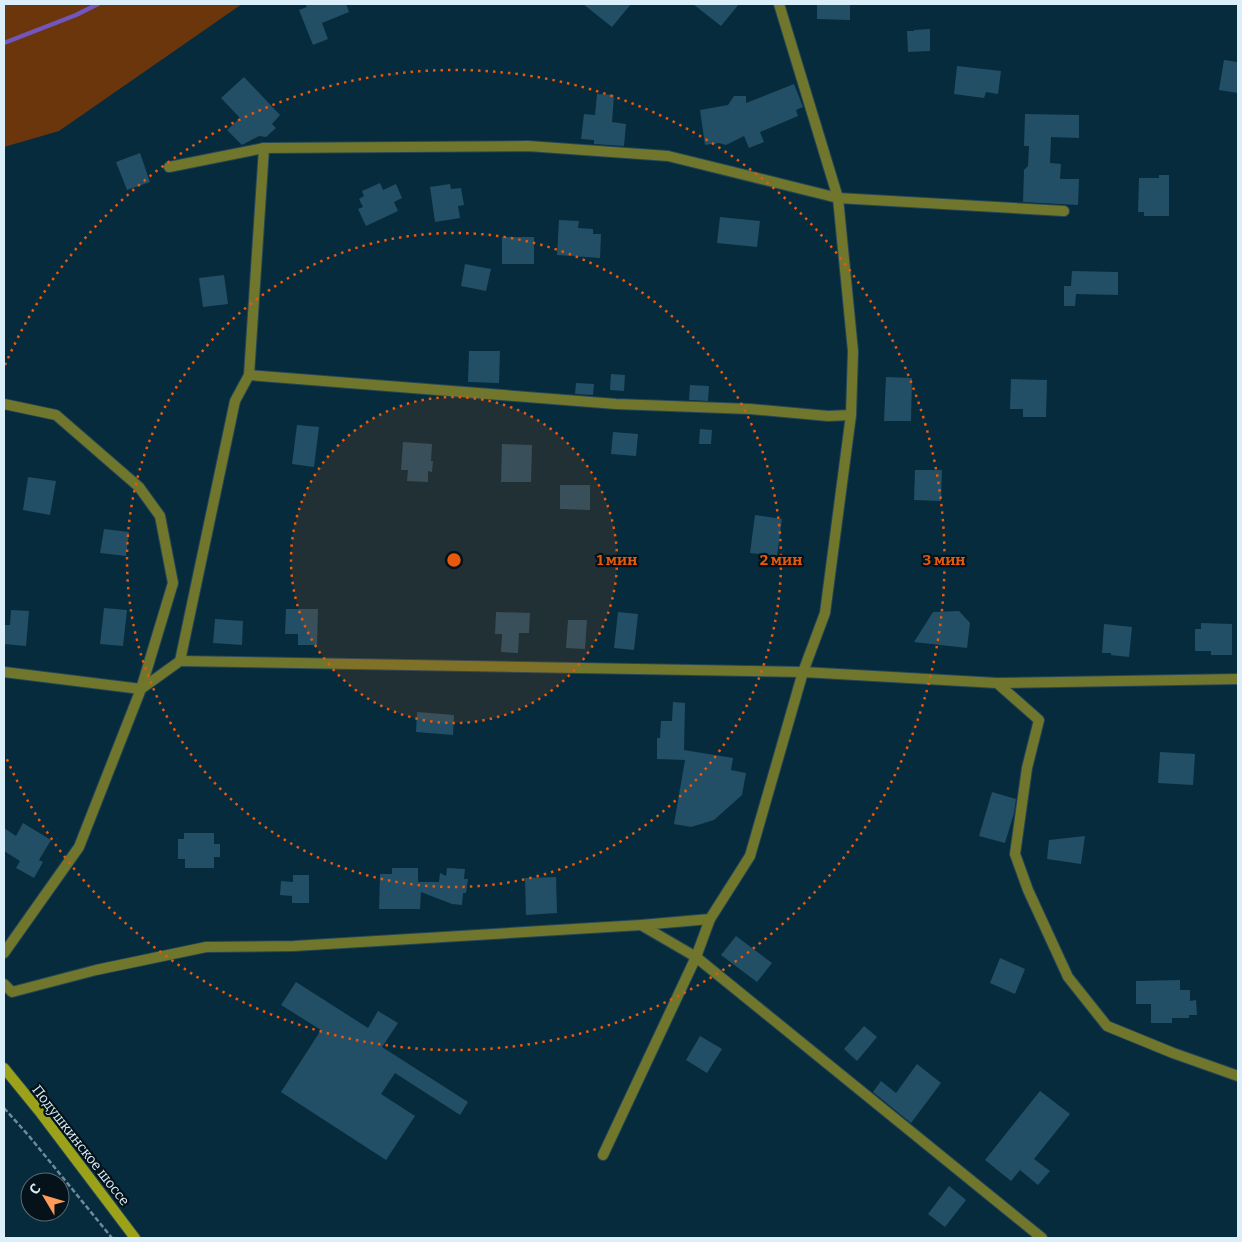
<svg xmlns="http://www.w3.org/2000/svg" width="1242" height="1242" viewBox="0 0 1242 1242" font-family="Bitter,serif">
	<style>
		.green { fill: #6b360c }
		.lines { fill: none; stroke-linecap: round; stroke-linejoin: round }
		.stream { stroke: #7256bd; stroke-width: 4.5 }
		.building { fill: #224f66 }
		.street-casing { stroke: #244657; stroke-width: 12 }
		.secondary-casing { stroke: #244657; stroke-width: 12 }
		.path { stroke: #6e8b99; stroke-width: 2.5; stroke-dasharray: 5 2.5; stroke-linecap: butt }
		.street { stroke: #71762d; stroke-width: 10 }
		.secondary { stroke: #9ba21a; stroke-width: 10 }
		.ring { fill: none; stroke: #e8590c; stroke-width: 2.5; stroke-dasharray: 2.5 5 }
		.labels { text-anchor: middle; stroke-width: 4.5; stroke-linejoin: round; paint-order: stroke }
		.street-label { font-size: 14px; fill: #dbeffa; stroke: #05121a }
		.centre { fill: #e8590c; stroke: #05121a; stroke-width: 2.5 }
		.ring-label { font-size: 15px; text-anchor: middle; font-weight: bold; fill: #e8590c; stroke: #05121a; stroke-width: 4.5; stroke-linejoin: round; paint-order: stroke }
	</style>
	<rect width="100%" height="100%" fill="#062b3c"/>
	<polygon class="green" points="4,4 242,4 59,131 4,147"/>
	<g class="lines">
		<polyline class="stream" points="4,43 76,15 98,4"/>
	</g>
	<g class="building">
		<polygon points="305,4 346,4 349,12 322,23 328,39 313,45 299,10 307,7"/>
		<polygon points="583,4 631,4 612,27"/>
		<polygon points="693,4 739,4 721,26"/>
		<polygon points="817,4 850,4 850,20 817,19"/>
		<polygon points="930,29 930,51 908,52 907,31 914,31 914,30"/>
		<polygon points="1224,60 1238,62 1238,93 1219,90"/>
		<polygon points="957,66 1001,71 998,94 986,92 984,98 954,94"/>
		<polygon points="244,77 280,115 272,124 276,128 266,137 259,136 242,145 227,130 240,118 221,98"/>
		<polygon points="794,84 803,107 796,110 798,116 760,132 764,142 749,148 744,136 726,145 719,143 705,145 700,110 728,105 734,96 746,96 746,103"/>
		<polygon points="597,94 614,95 612,122 626,124 624,146 594,144 594,140 581,139 584,114 595,115"/>
		<polygon points="1025,114 1079,115 1079,138 1051,137 1050,163 1061,164 1060,179 1079,179 1078,205 1023,202 1024,170 1028,166 1029,146 1024,146"/>
		<polygon points="140,153 150,182 127,190 116,162"/>
		<polygon points="1159,175 1169,175 1169,216 1144,216 1144,212 1138,212 1139,178 1159,178"/>
		<polygon points="380,183 383,190 396,184 402,198 394,202 398,211 366,226 358,209 363,207 359,199 364,196 362,191"/>
		<polygon points="450,184 451,189 461,188 464,205 458,206 460,218 435,222 430,187"/>
		<polygon points="720,217 760,221 757,247 717,243"/>
		<polygon points="559,220 579,221 578,228 593,229 593,234 601,234 600,258 557,255"/>
		<rect x="502" y="237" width="32" height="27"/>
		<polygon points="465,264 491,269 486,291 461,286"/>
		<polygon points="1072,271 1118,272 1118,295 1076,294 1075,306 1064,306 1064,286 1071,286"/>
		<polygon points="224,275 228,304 203,307 199,278"/>
		<polygon points="469,351 500,351 499,383 468,382"/>
		<polygon points="611,374 625,375 624,391 610,390"/>
		<polygon points="886,377 912,378 911,421 884,421"/>
		<polygon points="1011,379 1047,380 1046,417 1023,417 1023,409 1010,409"/>
		<polygon points="576,383 594,384 593,395 575,394"/>
		<polygon points="690,385 709,386 708,401 689,400"/>
		<polygon points="297,425 319,427 314,467 292,464"/>
		<polygon points="700,429 712,430 711,444 699,444"/>
		<polygon points="613,432 638,434 636,456 611,454"/>
		<polygon points="403,442 432,444 431,461 433,461 432,472 428,471 428,482 407,481 408,470 401,470"/>
		<polygon points="502,444 532,445 531,482 501,482"/>
		<polygon points="915,470 942,470 941,501 914,500"/>
		<polygon points="28,477 56,481 50,515 23,510"/>
		<polygon points="560,485 590,485 590,510 560,509"/>
		<polygon points="755,515 782,519 777,556 750,553"/>
		<polygon points="104,529 129,532 126,556 100,553"/>
		<polygon points="104,608 127,610 123,646 100,644"/>
		<polygon points="286,609 318,609 317,645 298,645 298,634 285,634"/>
		<polygon points="11,610 29,611 26,646 4,644 4,625 10,625"/>
		<polygon points="959,611 970,623 967,648 914,642 933,612"/>
		<polygon points="496,612 530,613 529,633 519,633 518,653 501,652 502,634 495,634"/>
		<polygon points="618,612 638,614 634,650 614,648"/>
		<polygon points="215,619 243,621 242,645 213,643"/>
		<polygon points="568,620 587,620 585,649 566,648"/>
		<polygon points="1201,623 1232,624 1232,655 1211,655 1211,651 1195,651 1195,629 1201,629"/>
		<polygon points="1104,624 1132,627 1129,657 1111,655 1111,653 1102,653"/>
		<polygon points="673,702 685,703 684,750 733,758 731,770 746,773 742,795 714,820 691,827 674,824 685,760 657,759 657,738 660,738 661,721 672,721"/>
		<polygon points="417,712 454,715 453,735 416,732"/>
		<polygon points="1160,752 1195,754 1193,785 1158,783"/>
		<polygon points="992,792 1016,799 1014,813 1005,843 979,836"/>
		<polygon points="23,823 51,840 39,860 43,862 34,878 16,868 20,861 4,851 4,828 16,836"/>
		<polygon points="184,833 214,833 214,844 220,844 220,857 214,857 214,868 185,868 185,859 178,859 178,839 184,839"/>
		<polygon points="1085,836 1081,864 1047,859 1049,840"/>
		<polygon points="392,868 418,868 418,882 439,882 440,873 446,876 447,868 465,869 464,879 468,879 466,893 463,893 462,905 452,904 421,892 420,909 379,909 380,874 392,874"/>
		<polygon points="293,875 309,875 309,903 292,903 292,896 280,895 281,881 293,882"/>
		<polygon points="556,877 557,913 526,915 525,878"/>
		<polygon points="736,936 772,963 757,982 721,955"/>
		<polygon points="1000,958 1025,969 1015,994 990,983"/>
		<polygon points="1180,980 1180,990 1190,990 1190,1001 1196,1000 1197,1015 1189,1015 1189,1018 1172,1018 1172,1023 1151,1023 1151,1004 1136,1004 1136,981"/>
		<polygon points="296,982 368,1028 378,1011 398,1023 382,1047 468,1102 460,1115 395,1073 381,1094 415,1116 386,1160 281,1092 321,1030 281,1005"/>
		<polygon points="864,1026 877,1037 857,1061 844,1049"/>
		<polygon points="700,1036 722,1049 707,1073 686,1060"/>
		<polygon points="917,1064 941,1083 911,1123 873,1092 881,1081 896,1093"/>
		<polygon points="1040,1091 1070,1114 1034,1159 1050,1171 1038,1185 1020,1170 1011,1181 985,1160"/>
		<polygon points="949,1186 966,1200 945,1227 928,1214"/>
	</g>
	<g class="lines">
		<defs>
			<g id="street">
				<polyline points="169,167 264,148 528,146 668,156 838,198 1064,211"/>
				<polyline points="249,375 616,404 750,409 828,416 851,415"/>
				<polyline points="4,404 56,415 139,487 160,516 173,583 141,689 79,847 4,953"/>
				<polyline points="180,661 803,672 997,683 1238,679"/>
				<polyline points="4,672 141,689 180,661 235,401 249,375 264,148"/>
				<polyline points="997,683 1039,720 1027,768 1015,854 1028,890 1068,977 1107,1026 1173,1053 1238,1076"/>
				<polyline points="641,925 696,957 1042,1238"/>
				<polyline points="4,984 12,992 96,970 206,947 294,946 641,925 710,919 750,856 803,672 825,613 851,415 853,351 838,198 779,4"/>
				<polyline points="603,1155 696,957 710,919"/>
			</g>
			<polyline id="secondary" points="4,1068 39,1111 135,1238"/>
		</defs>
		<use href="#street" class="street-casing"/>
		<use href="#secondary" class="secondary-casing"/>
		<polyline class="path" points="4,1108 29,1136 112,1238"/>
		<use href="#street" class="street"/>
		<use href="#secondary" class="secondary"/>
	</g>
	<circle cx="454" cy="560" r="163" fill="#e8590c" fill-opacity=".12"/>
	<g class="ring">
		<circle cx="454" cy="560" r="163"/>
		<circle cx="454" cy="560" r="327"/>
		<path d="M5 365A490 490 0 1 1 5 755"/>
	</g>
	<g class="labels">
		<g class="street-label">
			<text transform="translate(81 1145) rotate(52)" y="5">Подушкинское шоссе</text>
		</g>
	</g>
	<circle cx="454" cy="560" r="8" class="centre"/>
	<g class="ring-label">
		<text x="617" y="565">1 мин</text>
		<text x="781" y="565">2 мин</text>
		<text x="944" y="565">3 мин</text>
	</g>
	<rect width="1242" height="1242" fill="none" stroke="#dbeffa" stroke-width="10"/>
	<g transform="translate(45 1197) rotate(308)"><circle r="24" fill="#05121a" stroke="#5b6a74"/>
	<path d="M0-4L9 19L0 12L-9 19Z" fill="#fe9b59"/>
	<text y="-8" font-size="14" font-weight="bold" text-anchor="middle" fill="#dbeffa">С</text>
	</g>
</svg>
